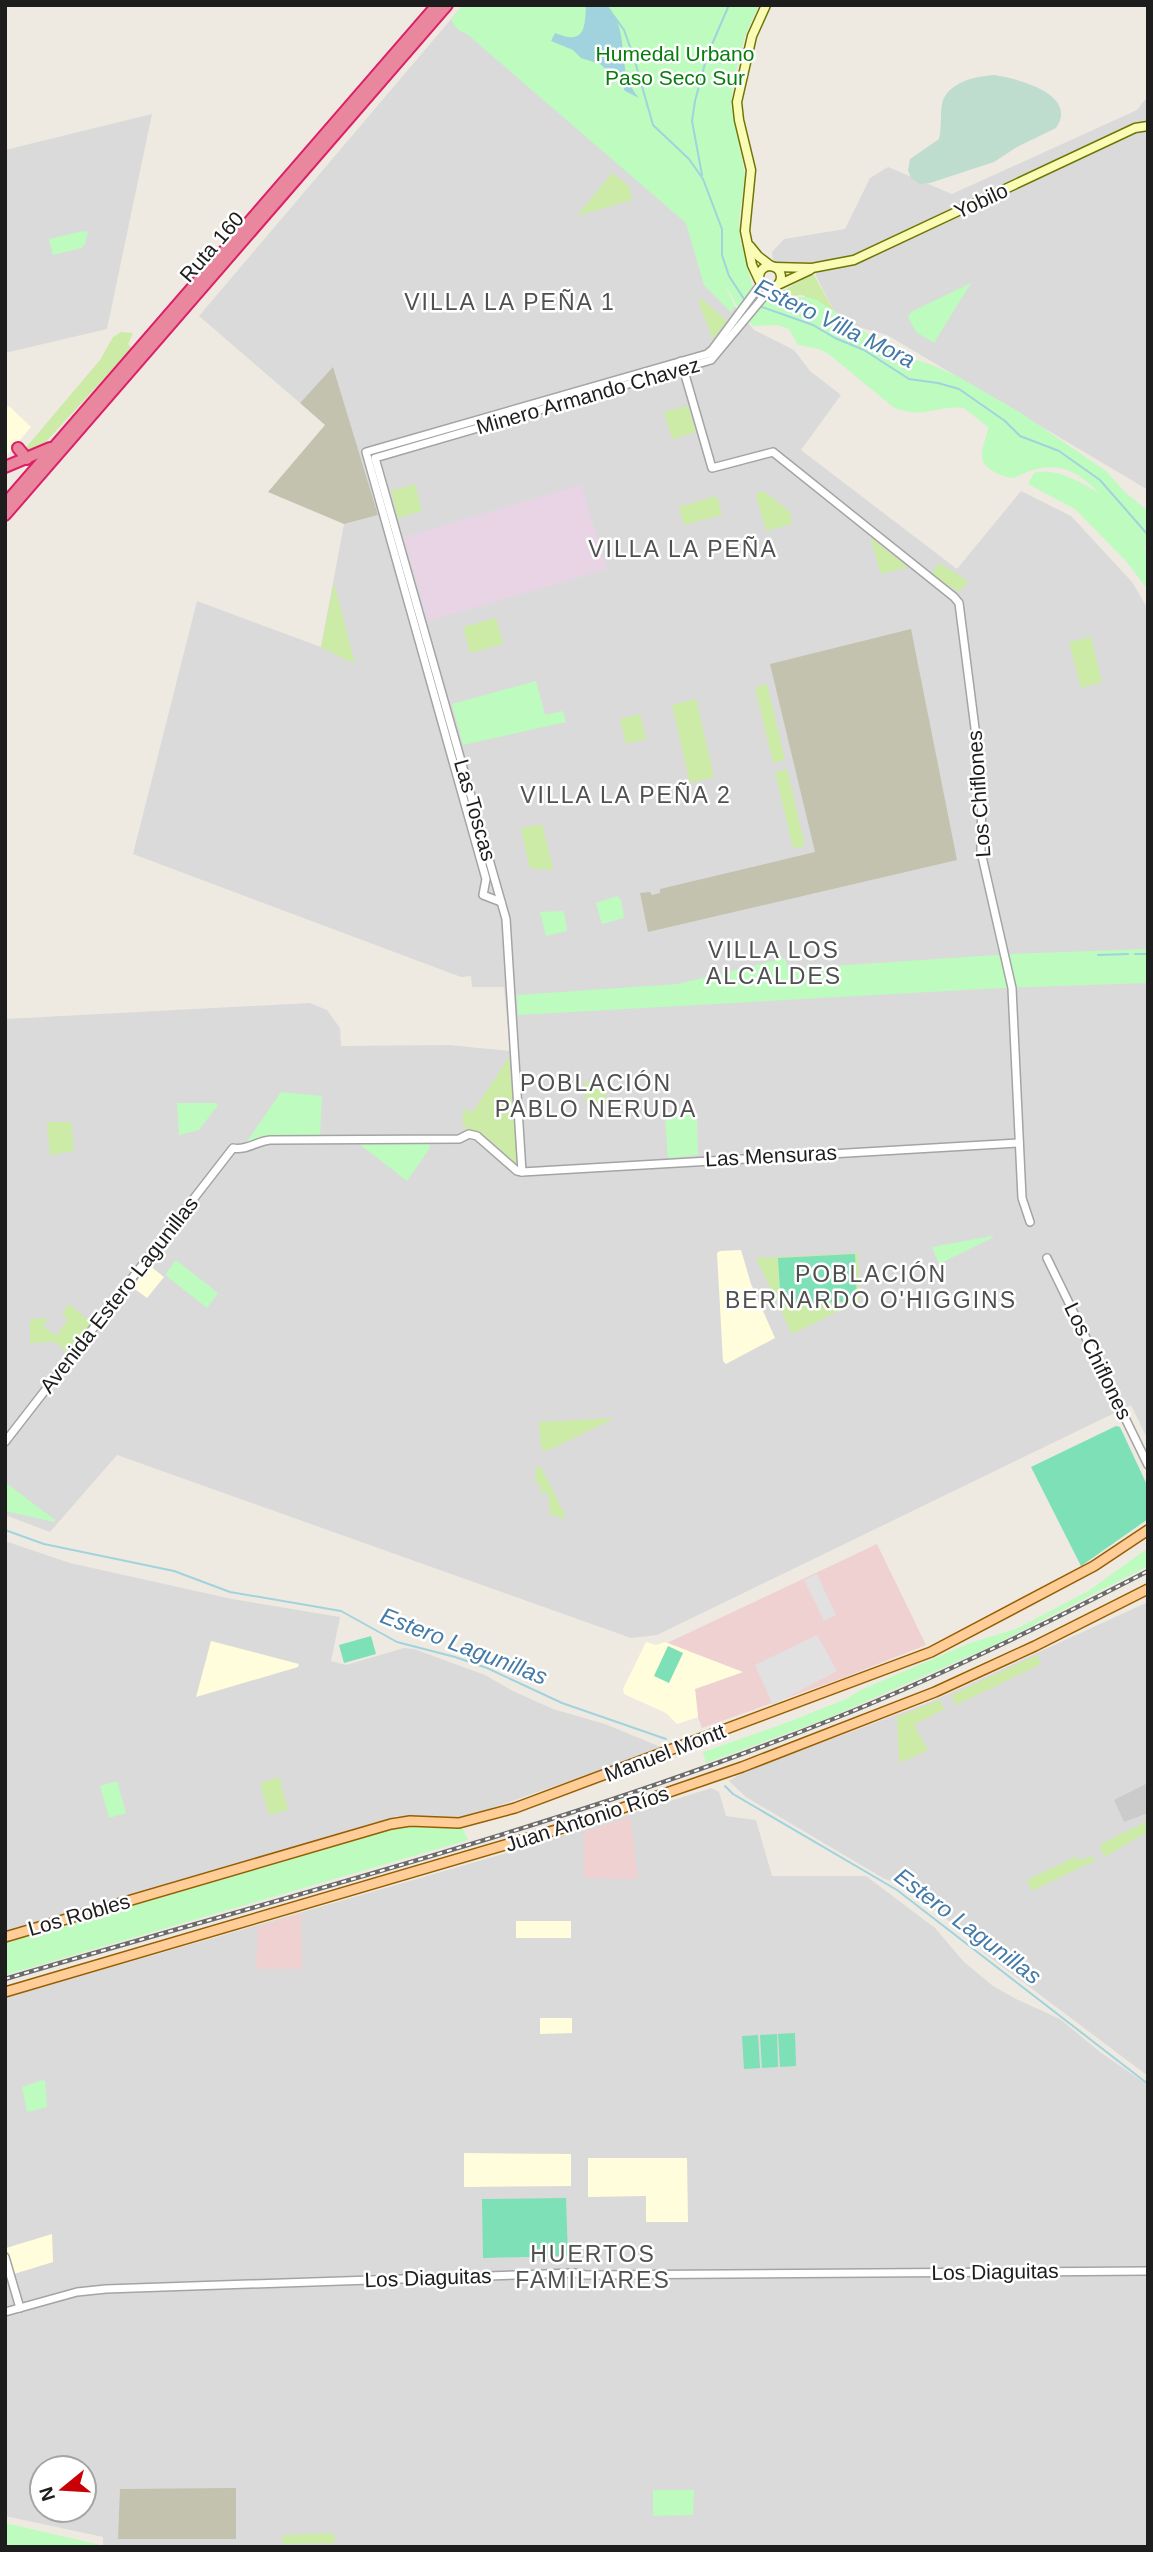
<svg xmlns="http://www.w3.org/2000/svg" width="1153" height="2552" viewBox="0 0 1153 2552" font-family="Arial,sans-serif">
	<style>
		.residential { fill: #dbdada; fill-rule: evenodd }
		.commercial { fill: #f0d1d1 }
		.industrial { fill: #e8d4e5 }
		.education { fill: #fffddb }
		.religious { fill: #cbcbcb }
		.construction { fill: #c3c2ae }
		.grass { fill: #cbeba6 }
		.wetland { fill: #bfddce }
		.park { fill: #bdfbbf }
		.pitch { fill: #7ee0b6 }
		.parking { fill: #e1e1e1 }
		.water { fill: #a1d3de }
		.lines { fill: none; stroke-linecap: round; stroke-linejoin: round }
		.stream { stroke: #a1d3de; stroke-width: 2 }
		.tertiary-casing { stroke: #a4a4a4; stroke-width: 10 }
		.secondary-casing { stroke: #6e7602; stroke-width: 11 }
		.primary-casing { stroke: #965e00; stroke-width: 12 }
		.motorway-casing { stroke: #dd1f68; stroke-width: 14 }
		.tertiary { stroke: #fff; stroke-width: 7 }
		.secondary { stroke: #fafbb4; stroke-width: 8 }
		.primary { stroke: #fecd98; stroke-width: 9 }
		.motorway { stroke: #e8879e; stroke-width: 10 }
		.rail-casing { stroke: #6b6b6b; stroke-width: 4.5 }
		.rail { stroke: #fff; stroke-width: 2; stroke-dasharray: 5; stroke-linecap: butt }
		.labels { text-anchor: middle; stroke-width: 5; stroke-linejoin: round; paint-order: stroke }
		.park-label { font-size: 21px; fill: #087d0d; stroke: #fff }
		.street-label { font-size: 21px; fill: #1d1d1d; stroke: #fff }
		.neighbourhood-label { font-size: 23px; letter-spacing: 2px; fill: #505050; stroke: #fff }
		.water-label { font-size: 23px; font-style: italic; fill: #447aa7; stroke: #fff }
	</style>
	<rect width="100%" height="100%" fill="#eeeae2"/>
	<g class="residential">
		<polygon points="463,5 563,47 715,263 731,302 754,330 794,350 810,371 841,395 801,450 957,569 1021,491 1071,516 1132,582 1148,609 1148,1440 1131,1405 657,1635 631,1638 117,1455 50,1532 5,1515 5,1019 310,1003 327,1010 340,1028 341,1046 449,1045 510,1051 504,987 472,987 471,976 461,977 133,854 197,601 321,647 344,524 378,515 333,368 300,403 199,316"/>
		<polygon points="1148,96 1148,490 887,335 858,327 834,311 816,276 813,263 773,262 772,252 784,239 845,229 870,178 888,167 952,194 1137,110"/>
		<polygon points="152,114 107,329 5,353 5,150"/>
		<polygon points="5,1541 70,1563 232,1599 340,1617 331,1661 346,1665 404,1648 414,1649 485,1675 513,1691 553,1709 605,1724 663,1748 464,1818 397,1816 5,1934"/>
		<polygon points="1148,1602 1148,2076 983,1952 975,1941 904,1886 883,1878 746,1797 729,1781 744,1772 930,1702"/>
		<path d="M711 1788 719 1792 726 1816 756 1820 772 1876H866L935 1928 964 1962 993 1986 1016 1999 1060 2019 1100 2052 1148 2085V2547H103V2537L5 2516V1998L510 1852ZM42 2468H84V2510H42Z"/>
	</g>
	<g class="commercial">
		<polygon points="877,1544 926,1645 843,1678 702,1728 698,1717 695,1689 742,1672 667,1643"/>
		<polygon points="630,1817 638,1879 584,1878 584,1832"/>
		<polygon points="301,1913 302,1969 256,1969 258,1927"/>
	</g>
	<polygon class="industrial" points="581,485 607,569 428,621 404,537"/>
	<g class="education">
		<polygon points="9,406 31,427 5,458 5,408"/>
		<polygon points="741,1250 751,1284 775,1338 726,1364 723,1361 717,1253 720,1251"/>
		<polygon points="149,1265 164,1277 147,1298 132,1287"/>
		<polygon points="211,1641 299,1664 298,1667 196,1697"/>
		<polygon points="646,1642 656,1645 665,1642 743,1672 695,1689 698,1717 677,1724 666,1713 624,1694 623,1689"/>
		<rect x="516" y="1921" width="55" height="17"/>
		<polygon points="540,2018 572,2018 572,2033 540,2034"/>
		<polygon points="464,2153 571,2154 571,2186 464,2187"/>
		<polygon points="588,2158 687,2158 688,2222 646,2222 646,2196 588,2197"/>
		<polygon points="52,2234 53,2262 14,2274 6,2248"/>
	</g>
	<polygon class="religious" points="1148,1783 1148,1813 1124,1822 1114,1800"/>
	<g class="construction">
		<polygon points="333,367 378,515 344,524 268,492 325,425 300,403"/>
		<polygon points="911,629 957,860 648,932 640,893 650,892 652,895 660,893 660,889 815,852 770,664"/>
		<polygon points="236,2488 236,2539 118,2539 120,2489"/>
	</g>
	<g class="grass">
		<polygon points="612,173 629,186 632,200 577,216"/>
		<polygon points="814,275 834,311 802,295 770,298 809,276"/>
		<polygon points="701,298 727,321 713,340 699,303"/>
		<polygon points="121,332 133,333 128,344 132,348 43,445 29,455 23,451 100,360 113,337"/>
		<polygon points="688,406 696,432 672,439 664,412"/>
		<polygon points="415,484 422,511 398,518 391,491"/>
		<polygon points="758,492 765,492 790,512 792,524 766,531 756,495"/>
		<polygon points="717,496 722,515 684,525 679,507"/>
		<polygon points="870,537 908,567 881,574"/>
		<polygon points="939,563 968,581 960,592 930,575"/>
		<polygon points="334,583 355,664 321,647"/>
		<polygon points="496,618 503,644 470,653 463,627"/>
		<polygon points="1091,637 1102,682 1081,688 1069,642"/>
		<polygon points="767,684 785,760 773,763 755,687"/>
		<polygon points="696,699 714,777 690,783 672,705"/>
		<polygon points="640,714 646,739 626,744 620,719"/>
		<polygon points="787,769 805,846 793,848 775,772"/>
		<polygon points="542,824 553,868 552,870 530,868 521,830 522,828"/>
		<path d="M509 1057 519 1167C503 1156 489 1130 468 1133L465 1125 463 1126V1108L472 1113Z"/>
		<polygon points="603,1078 607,1104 589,1106 586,1103 585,1082"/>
		<polygon points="47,1122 71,1122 74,1151 50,1155"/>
		<polygon points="858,1253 860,1301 792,1334 756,1258"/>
		<polygon points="69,1304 92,1323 69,1352 66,1352 56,1342 30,1343 30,1319 48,1318 43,1325 56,1336 68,1319 62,1314"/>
		<polygon points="615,1418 549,1450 545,1451 541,1447 539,1422"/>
		<polygon points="541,1467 565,1515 564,1519 550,1514 548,1493 541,1493 541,1485 536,1484 535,1468"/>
		<polygon points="1037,1655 1041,1664 956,1705 952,1696 954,1694"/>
		<polygon points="940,1700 944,1709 914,1725 928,1750 899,1763 897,1717"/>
		<polygon points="279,1777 288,1810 269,1815 260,1783"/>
		<polygon points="1148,1821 1148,1832 1104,1857 1100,1846 1103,1843"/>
		<polygon points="1091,1856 1096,1860 1032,1891 1027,1880 1075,1857 1082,1860"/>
		<polygon points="334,2533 335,2543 283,2544 282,2535"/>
	</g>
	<path class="wetland" d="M995 75C1019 79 1079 95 1056 128L1017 147 994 162 930 183 920 184 911 178 908 170 910 159 939 139C942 127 940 115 942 104 947 82 976 76 995 75Z"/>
	<g class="park">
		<path d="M463 5H759L745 36 733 83 731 105 745 175 739 220 740 239 752 285 766 299 806 297 817 300 898 354 932 365 959 377 1021 413 1106 471 1126 493 1148 511V552L1141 539 1148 555V590L1126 561 1075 509 1028 484 1034 473C1057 467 1080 482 1099 493 1072 464 1048 460 1014 478 1005 478 998 474 991 470 973 459 987 442 988 427L964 408C936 405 923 420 893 407L830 355 819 349 798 345 789 329 777 325 753 326 736 304 722 279 735 306 731 312 704 285 686 223 467 34 458 30 451 20Z"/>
		<polygon points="83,231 88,232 85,244 82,248 53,255 49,239"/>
		<polygon points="971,283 934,343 916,332 908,317 911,312"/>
		<polygon points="536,681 545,715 563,711 566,722 463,745 452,704"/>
		<polygon points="617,896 621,900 624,918 602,924 596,903"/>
		<polygon points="562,911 564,912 567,931 546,936 540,912"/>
		<polygon points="1148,949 1148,983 1001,988 518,1015 517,995 678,984 785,958 788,969 1011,954"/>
		<polygon points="281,1092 322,1096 320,1135 269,1136 246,1143"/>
		<polygon points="177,1103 215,1103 218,1105 199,1130 179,1135"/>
		<polygon points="697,1113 698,1155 668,1158 665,1115"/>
		<polygon points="358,1143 428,1143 430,1148 407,1181"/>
		<polygon points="992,1236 994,1237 939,1264 932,1247"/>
		<polygon points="176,1260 218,1293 207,1308 165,1275"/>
		<polygon points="5,1482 55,1520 54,1522 5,1511"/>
		<polygon points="1148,1548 1148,1566 990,1647 826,1719 706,1763 703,1752 783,1724 846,1699 863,1689 970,1643 1016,1629 1090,1590"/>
		<polygon points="117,1781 126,1813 109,1818 100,1786"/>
		<polygon points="404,1824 462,1827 468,1840 5,1975 5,1943"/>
		<polygon points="43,2080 45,2081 47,2107 27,2112 22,2087"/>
		<polygon points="653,2490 694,2490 693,2515 653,2516"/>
		<polygon points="5,2523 101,2545 100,2547 5,2547"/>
	</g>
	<g class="pitch">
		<polygon points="855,1254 857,1301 781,1305 778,1258"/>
		<polygon points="1116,1426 1120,1427 1148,1487 1148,1519 1081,1566 1031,1467"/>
		<polygon points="371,1636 376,1654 344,1663 339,1645"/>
		<polygon points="668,1646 683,1653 669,1683 654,1676"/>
		<polygon points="795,2033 796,2066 780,2067 778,2034"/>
		<polygon points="777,2034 778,2067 762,2068 760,2035"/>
		<polygon points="758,2035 760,2068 744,2069 742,2036"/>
		<polygon points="566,2198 568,2256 483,2258 482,2199"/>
	</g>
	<g class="parking">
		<polygon points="817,1574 836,1615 824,1621 804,1580"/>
		<polygon points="817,1635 837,1671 773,1705 755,1665"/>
	</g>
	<path class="water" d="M586 5H607C633 34 613 69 639 98L625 91 621 82 600 64 581 58 573 50 551 41 555 33C584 45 585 30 586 5Z"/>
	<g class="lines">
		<g class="stream">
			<polyline points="614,16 624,30 634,58 653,125 689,159 703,179 722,229 722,255 729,276 744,299"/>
			<polyline points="702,175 692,121 695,101 707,56 729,5"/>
			<polyline points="759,306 813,325 835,338 864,350 909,379 938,383 959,389 1005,421 1020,436 1059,451 1100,480 1148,535"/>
			<polyline points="1135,954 1148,954"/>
			<polyline points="1098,955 1128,954"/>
			<polyline points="5,1530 44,1544 174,1571 230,1592 341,1611 397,1642 455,1657 487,1668 562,1703 666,1739"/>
			<polyline points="725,1786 733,1794 897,1890 1148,2084"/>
		</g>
		<defs>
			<g id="tertiary">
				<polyline points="681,361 712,468 773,452 954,597 959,603 982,783 981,852 1012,988 1022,1198 1030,1222"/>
				<polyline points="501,902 483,895 486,879 366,452 707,354 712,350 761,284"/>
				<polyline points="522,1172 506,919 375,458 711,360 771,288"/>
				<polyline points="1047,1258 1148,1465"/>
				<path d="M5 1442 233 1148C246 1151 257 1141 270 1140L459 1139 469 1134 477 1136 517 1171 522 1172 1019 1143"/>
				<polyline points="5,2257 20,2308"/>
				<polyline points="5,2312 77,2292 106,2289 574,2273 586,2275 1148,2271"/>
			</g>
			<g id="secondary">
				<polyline points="750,246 758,256 771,266"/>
				<circle cx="770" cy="277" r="11"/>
				<polyline points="774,267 812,268 854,260 1135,128 1148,126"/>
				<polyline points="759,280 752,265 745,231 751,170 739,120 737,102 752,36 766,5"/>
				<polyline points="778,285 810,270"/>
			</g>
			<g id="primary">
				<polyline points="5,1937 391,1824 410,1821 459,1823 515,1808 931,1652 1094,1566 1148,1530"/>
				<polyline points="5,1992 573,1825 742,1767 935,1692 1035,1646 1148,1589"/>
			</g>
			<g id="motorway">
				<polyline points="18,448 27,459"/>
				<polyline points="5,467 50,448"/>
				<polyline points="5,504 437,5"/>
				<polyline points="5,515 447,5"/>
			</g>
		</defs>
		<use href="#tertiary" class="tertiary-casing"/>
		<use href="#secondary" class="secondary-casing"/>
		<use href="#primary" class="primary-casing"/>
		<use href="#motorway" class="motorway-casing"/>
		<use href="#tertiary" class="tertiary"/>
		<use href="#secondary" class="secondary"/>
		<use href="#primary" class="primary"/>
		<use href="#motorway" class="motorway"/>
		<defs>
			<path id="rail" d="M5 1979C282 1897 564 1827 833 1719 941 1676 1045 1624 1148 1571"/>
		</defs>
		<use href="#rail" class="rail-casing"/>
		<use href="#rail" class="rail"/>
	</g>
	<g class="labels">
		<g class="park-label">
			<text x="675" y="61">Humedal Urbano<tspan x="675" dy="24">Paso Seco Sur</tspan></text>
		</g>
		<g class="street-label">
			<text transform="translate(981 201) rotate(-25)" y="7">Yobilo</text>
			<text transform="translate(212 247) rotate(-49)" y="7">Ruta 160</text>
			<text transform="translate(588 396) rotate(-16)" y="7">Minero Armando Chavez</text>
			<text transform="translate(979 794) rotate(-94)" y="7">Los Chiflones</text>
			<text transform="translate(475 810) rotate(74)" y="7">Las Toscas</text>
			<text transform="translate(771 1156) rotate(-3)" y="7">Las Mensuras</text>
			<text transform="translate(119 1295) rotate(-52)" y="7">Avenida Estero Lagunillas</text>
			<text transform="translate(1098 1361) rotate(64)" y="7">Los Chiflones</text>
			<text transform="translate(665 1753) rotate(-21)" y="7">Manuel Montt</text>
			<text transform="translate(587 1819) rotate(-18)" y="7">Juan Antonio Ríos</text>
			<text transform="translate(79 1915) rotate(-16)" y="7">Los Robles</text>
			<text transform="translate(995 2272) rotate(-1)" y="7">Los Diaguitas</text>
			<text transform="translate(428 2278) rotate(-2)" y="7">Los Diaguitas</text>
		</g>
		<g class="neighbourhood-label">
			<text x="510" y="310">VILLA LA PEÑA 1</text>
			<text x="683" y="557">VILLA LA PEÑA</text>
			<text x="626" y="803">VILLA LA PEÑA 2</text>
			<text x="774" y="958">VILLA LOS<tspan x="774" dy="26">ALCALDES</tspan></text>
			<text x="596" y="1091">POBLACIÓN<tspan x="596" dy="26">PABLO NERUDA</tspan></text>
			<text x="871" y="1282">POBLACIÓN<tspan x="871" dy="26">BERNARDO O'HIGGINS</tspan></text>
			<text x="593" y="2262">HUERTOS<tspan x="593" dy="26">FAMILIARES</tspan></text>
		</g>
		<g class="water-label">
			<text transform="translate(835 323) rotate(26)" y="8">Estero Villa Mora</text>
			<text transform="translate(464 1646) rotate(21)" y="8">Estero Lagunillas</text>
			<text transform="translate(968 1926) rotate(37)" y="8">Estero Lagunillas</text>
		</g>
	</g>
	<rect width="1153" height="2552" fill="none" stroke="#1d1d1d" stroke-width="14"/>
	<g transform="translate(63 2489) rotate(252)"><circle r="33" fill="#ffffff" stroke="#a5a5a5" stroke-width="2"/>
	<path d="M0-5L12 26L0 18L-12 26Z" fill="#ca0009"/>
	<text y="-10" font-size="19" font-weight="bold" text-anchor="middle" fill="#1d1d1d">N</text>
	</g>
</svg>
